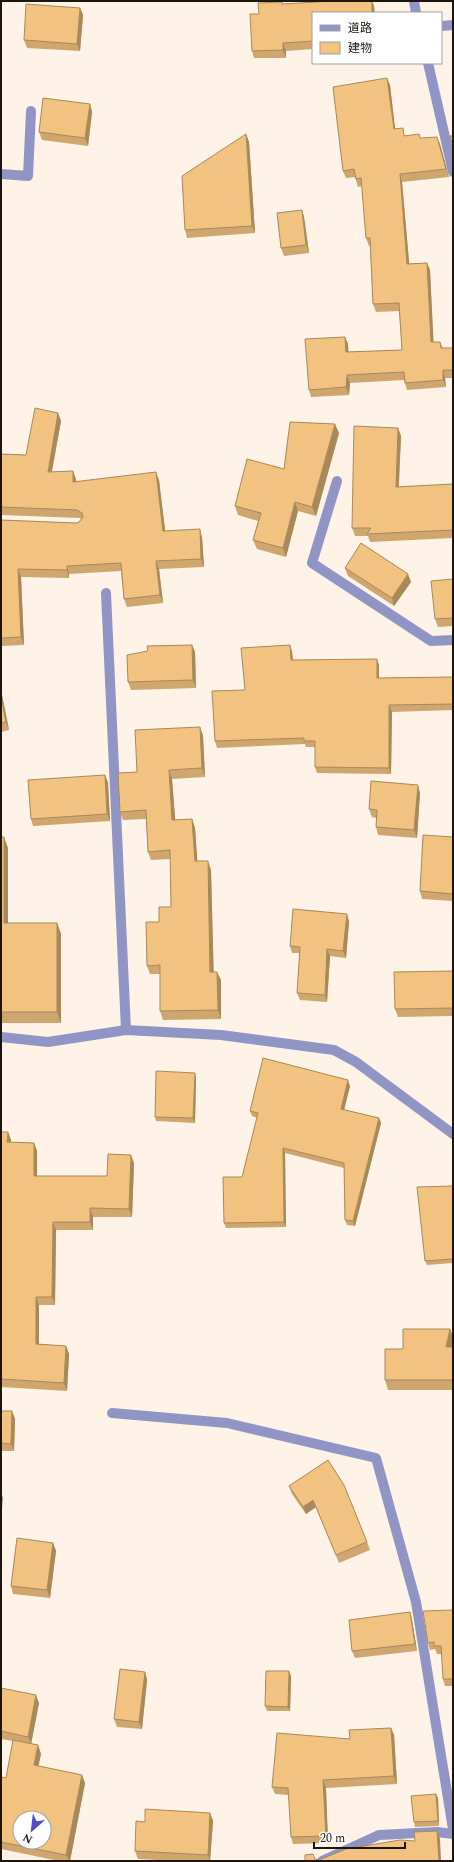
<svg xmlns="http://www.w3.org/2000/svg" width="454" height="1862" viewBox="0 0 454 1862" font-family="Spectral,'Noto Sans JP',serif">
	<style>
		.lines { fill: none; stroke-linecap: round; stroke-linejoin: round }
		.minor { stroke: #9095c6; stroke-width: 10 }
		.wall { fill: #cfa76e }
		.shaded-wall { fill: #a9885a }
		.building { fill: #f1c280; stroke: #a9885a; fill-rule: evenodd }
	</style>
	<rect width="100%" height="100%" fill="#fef3e6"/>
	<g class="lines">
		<g class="minor">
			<polyline points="414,1 416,13"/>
			<polyline points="441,26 453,25"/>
			<polyline points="428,63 453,172"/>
			<polyline points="1,174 28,176 31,111"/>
			<polyline points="337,481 312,563 431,641 453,640"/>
			<polyline points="106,593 126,1030"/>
			<polyline points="1,1037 48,1042 126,1030 221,1035 334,1050 356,1062 453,1134"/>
			<polyline points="112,1413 227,1423 376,1458 416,1602 453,1829"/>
			<polyline points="322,1861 379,1835 437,1832 453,1834"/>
		</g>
	</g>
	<g class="wall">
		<polygon points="333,1 372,1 374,6 313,13 313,49 286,51 286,58 254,58 252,51 259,14 283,4"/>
		<polygon points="80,8 83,15 80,51 27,48 24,40"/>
		<polygon points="390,85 395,129 406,136 419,134 420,138 440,144 449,177 402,182 409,264 427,263 430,270 433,342 440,342 443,348 453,348 453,378 445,378 446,387 407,390 405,383 404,380 350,383 349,395 311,397 309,390 345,337 348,344 348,352 402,350 399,311 376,312 373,304 370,246 369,246 366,238 362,186 358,187 355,177 346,178 343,171"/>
		<polygon points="90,104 92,112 88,146 42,140 39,132"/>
		<polygon points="246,134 249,142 255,233 187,238 185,230"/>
		<polygon points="302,210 304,217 309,253 284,256 281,248"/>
		<polygon points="58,413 61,421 52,472 76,479 76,481 159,480 165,531 202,537 204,567 159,569 163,603 127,607 124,599 121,571 69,574 69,578 21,577 24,645 1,646 1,520 76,523 79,522 81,519 80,518 1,515 1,454 26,455"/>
		<polygon points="398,428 401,436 399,487 453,484 453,538 370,542 368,536 355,536 352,528"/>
		<polygon points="339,433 316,516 298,511 286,557 257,549 253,540 258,521 238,515 235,506 284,469"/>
		<polygon points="345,568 411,582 394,606 348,576"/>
		<polygon points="453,579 453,626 438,627 435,619"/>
		<polygon points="192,645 195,652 196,688 131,690 128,682"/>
		<polygon points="292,651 293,660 379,665 379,678 453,677 453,710 392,712 391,774 317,773 315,767 315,747 306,747 305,744 217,748 215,741 245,690"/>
		<polygon points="1,690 9,730 1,732"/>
		<polygon points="200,727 203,736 205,777 172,779 175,820 192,819 195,828 197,861 211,870 213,972 221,980 221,1019 163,1020 160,1011 160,974 150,974 147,966 159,922 171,907 170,859 151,860 148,852 146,819 123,820 120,812 137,772"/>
		<polygon points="105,775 108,783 110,821 33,826 31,819"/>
		<polygon points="420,793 417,838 378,835 376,827 376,818 372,817 369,809"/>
		<polygon points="1,837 8,848 8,923 57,923 61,934 61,1023 1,1023"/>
		<polygon points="453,837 453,901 422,899 420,891"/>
		<polygon points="349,921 346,958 330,956 327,1002 300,1000 297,993 300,953 292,953 290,946"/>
		<polygon points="453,971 453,1016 398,1017 395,1009"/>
		<polygon points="196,1077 195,1123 156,1121 155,1117"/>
		<polygon points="350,1086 344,1110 379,1118 381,1123 355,1226 347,1225 345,1220 344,1168 285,1153 286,1227 226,1228 224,1223 242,1177 257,1118 252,1116 250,1111"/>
		<polygon points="1,1132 8,1132 11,1140 11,1142 34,1143 37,1151 37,1176 107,1176 134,1163 132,1217 93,1217 93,1230 56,1230 55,1305 39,1305 39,1344 66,1346 69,1354 67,1391 1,1387"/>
		<polygon points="453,1186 453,1263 427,1265 425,1261"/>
		<polygon points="450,1329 453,1337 452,1347 453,1347 453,1390 388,1390 385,1380 403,1349"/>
		<polygon points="1,1411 12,1411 15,1419 14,1451 1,1451"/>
		<polygon points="289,1486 367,1542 370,1550 339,1563 316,1507 306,1514 292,1494"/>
		<polygon points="53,1543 56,1551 50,1598 13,1594 11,1586"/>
		<polygon points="453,1610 453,1686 445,1686 443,1679 442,1654 437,1654 435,1649 430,1650 428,1643"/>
		<polygon points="410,1612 412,1620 417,1651 355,1658 352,1651"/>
		<polygon points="145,1672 147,1680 142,1729 117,1727 114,1719"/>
		<polygon points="291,1676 290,1711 267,1711 265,1706"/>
		<polygon points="1,1688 39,1703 31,1744 38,1745 41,1754 38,1766 85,1783 70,1861 59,1861 1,1849 1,1777 6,1778 13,1741 1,1739"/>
		<polygon points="391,1728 394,1735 397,1784 326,1788 328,1843 293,1844 291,1837 289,1795 275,1794 272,1787 350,1739"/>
		<polygon points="436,1794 438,1798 439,1826 415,1827 414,1822"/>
		<polygon points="210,1813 213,1821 210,1861 177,1861 138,1859 135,1851 145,1822"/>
	</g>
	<g class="shaded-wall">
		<polygon points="372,1 374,6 375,13 372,13"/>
		<polygon points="80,8 83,15 80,51 77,44"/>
		<polygon points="283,43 286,51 286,58 283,50"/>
		<polygon points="387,78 390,85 396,137 394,129"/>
		<polygon points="90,104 92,112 88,146 85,138"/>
		<polygon points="246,134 249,142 255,233 252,226"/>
		<polygon points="437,137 440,144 449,177 446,169"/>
		<polygon points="400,174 402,182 410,272 407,264"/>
		<polygon points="302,210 304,217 309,253 306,245"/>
		<polygon points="427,263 430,270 434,350 431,342"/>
		<polygon points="345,337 348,344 349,359 346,352"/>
		<polygon points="443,370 445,378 446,387 443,380"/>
		<polygon points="347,375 350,383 349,395 346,387"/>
		<polygon points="58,413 61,421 50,480 48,472"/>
		<polygon points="335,424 339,433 316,516 312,507"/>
		<polygon points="398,428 401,436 398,495 396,487"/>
		<polygon points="73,471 76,479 76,489 73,482"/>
		<polygon points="156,472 159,480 166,538 163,531"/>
		<polygon points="295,502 298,511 286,557 283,548"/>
		<polygon points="200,529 202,537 204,567 201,559"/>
		<polygon points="156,561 159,569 163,603 160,595"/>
		<polygon points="67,566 69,574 69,578 67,570"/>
		<polygon points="18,569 21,577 24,645 21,637"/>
		<polygon points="408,574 411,582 394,606 392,598"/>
		<polygon points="192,645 195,652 196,688 193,680"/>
		<polygon points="290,645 292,651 293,666 291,660"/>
		<polygon points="377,659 379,665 379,684 377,678"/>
		<polygon points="1,690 9,730 6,722 1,696"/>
		<polygon points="389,705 392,712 391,774 389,768"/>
		<polygon points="200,727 203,736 205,777 202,768"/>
		<polygon points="169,770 172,779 176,829 172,820"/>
		<polygon points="105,775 108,783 110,821 107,814"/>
		<polygon points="418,785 420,793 417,838 414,830"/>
		<polygon points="192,819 195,828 198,870 195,861"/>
		<polygon points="4,837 8,848 8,934 4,923"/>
		<polygon points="208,861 211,870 214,981 210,972"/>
		<polygon points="347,914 349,921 346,958 343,951"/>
		<polygon points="57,923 61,934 61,1023 57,1012"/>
		<polygon points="327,949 330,956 327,1002 325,995"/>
		<polygon points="217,972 221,980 221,1019 218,1010"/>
		<polygon points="195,1073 196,1077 195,1123 193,1118"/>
		<polygon points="348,1080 350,1086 343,1114 341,1109"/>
		<polygon points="379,1118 381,1123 355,1226 353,1221"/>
		<polygon points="8,1132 11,1140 10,1150 7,1142"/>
		<polygon points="34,1143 37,1151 37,1185 34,1176"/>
		<polygon points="283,1148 285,1153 286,1227 284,1222"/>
		<polygon points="131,1155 134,1163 132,1217 129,1209"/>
		<polygon points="90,1208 93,1217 93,1230 90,1222"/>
		<polygon points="53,1222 56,1230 55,1305 52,1297"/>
		<polygon points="36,1297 39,1305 39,1352 36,1344"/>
		<polygon points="450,1329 453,1337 453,1341 450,1356 446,1347"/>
		<polygon points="66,1346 69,1354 67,1391 64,1383"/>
		<polygon points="12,1411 15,1419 14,1451 11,1444"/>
		<polygon points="1,1492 3,1498 1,1519"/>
		<polygon points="313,1500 316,1507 306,1514 303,1507"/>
		<polygon points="53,1543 56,1551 50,1598 47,1590"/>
		<polygon points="410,1612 412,1620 417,1651 415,1644"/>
		<polygon points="289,1671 291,1676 290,1711 288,1707"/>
		<polygon points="145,1672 147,1680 142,1729 139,1722"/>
		<polygon points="36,1695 39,1703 31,1744 28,1737"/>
		<polygon points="391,1728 394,1735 397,1784 394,1776"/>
		<polygon points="38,1745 41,1754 37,1773 34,1765"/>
		<polygon points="82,1775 85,1783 70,1861 69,1861 66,1855"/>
		<polygon points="323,1780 326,1788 328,1843 326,1836"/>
		<polygon points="436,1794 438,1798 439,1826 438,1821"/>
		<polygon points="210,1813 213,1821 210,1861 208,1855"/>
		<polygon points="437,1831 440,1839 441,1861 439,1861"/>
	</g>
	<g class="building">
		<polygon points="333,1 372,1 372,13 313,13 313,41 283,43 283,50 252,51 250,14 259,14 258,3 282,2 282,4"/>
		<polygon points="26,4 80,8 77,44 24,40"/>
		<polygon points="387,78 394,129 403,128 404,136 419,134 420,138 437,137 446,169 400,174 407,264 427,263 431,342 440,342 441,348 453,348 453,370 443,370 443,380 405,383 404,372 347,375 346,387 309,390 305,339 345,337 346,352 402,350 399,303 373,304 370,238 366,238 361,178 356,179 354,169 343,171 333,87"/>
		<polygon points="43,98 90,104 85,138 39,132"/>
		<polygon points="246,134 252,226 185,230 182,176"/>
		<polygon points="450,136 453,136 453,147"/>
		<polygon points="302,210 306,245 281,248 277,213"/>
		<polygon points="35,408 58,413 48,472 73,471 73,482 156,472 163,531 200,529 201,559 156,561 160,595 124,599 121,563 67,566 67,570 18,569 21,637 1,638 1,520 76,523 79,522 83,517 82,513 77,510 1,507 1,454 26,455"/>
		<polygon points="290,422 335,424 312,507 295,502 283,548 253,540 261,513 235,506 247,459 284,469"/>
		<polygon points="354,426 398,428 396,487 453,484 453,530 367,534 371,528 352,528"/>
		<polygon points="361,543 408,574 392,598 345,568"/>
		<polygon points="453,579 453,618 435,619 431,581"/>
		<polygon points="192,645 193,680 128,682 127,655 148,651 147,646"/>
		<polygon points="290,645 291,660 377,659 377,678 453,677 453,704 389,705 389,768 315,767 315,741 304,741 304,738 215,741 212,691 245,690 241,648"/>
		<polygon points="1,696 6,722 1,723"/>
		<polygon points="200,727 202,768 169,770 172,820 192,819 195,861 208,861 210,972 217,972 218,1010 160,1011 160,965 147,966 146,922 159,922 159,907 171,907 170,850 148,852 146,810 120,812 118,773 137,772 135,730"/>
		<polygon points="105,775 107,814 31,819 28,780"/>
		<polygon points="371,781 418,785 414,830 376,827 377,810 369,809"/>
		<polygon points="423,835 453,837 453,894 420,891"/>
		<polygon points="1,837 4,837 4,923 57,923 57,1012 1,1012"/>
		<polygon points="293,909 347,914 343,951 327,949 325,995 297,993 300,947 290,946"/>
		<polygon points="453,971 453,1008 395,1009 394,972"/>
		<polygon points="263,1058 348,1080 341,1109 379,1118 353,1221 345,1220 344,1163 283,1148 284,1222 224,1223 223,1177 242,1177 258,1113 250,1111"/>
		<polygon points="156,1071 195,1073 193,1118 155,1117"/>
		<polygon points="1,1132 8,1132 7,1142 34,1143 34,1176 107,1176 108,1154 131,1155 129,1209 90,1208 90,1222 53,1222 52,1297 36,1297 36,1344 66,1346 64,1383 1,1379"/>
		<polygon points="453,1186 453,1259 425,1261 417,1187"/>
		<polygon points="403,1329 450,1329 446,1347 453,1347 453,1380 385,1380 385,1349 403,1349"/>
		<polygon points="1,1411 12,1411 11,1444 1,1443"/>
		<polygon points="328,1460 344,1485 367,1542 336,1555 313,1500 303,1507 289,1486"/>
		<polygon points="17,1538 53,1543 47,1590 11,1586"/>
		<polygon points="453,1610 453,1679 443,1679 441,1646 434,1646 434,1642 428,1643 423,1611"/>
		<polygon points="410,1612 415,1644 352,1651 349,1620"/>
		<polygon points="120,1669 145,1672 139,1722 114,1719"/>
		<polygon points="266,1671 289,1671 288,1707 265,1706"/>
		<polygon points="1,1688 36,1695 28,1737 1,1731"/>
		<polygon points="391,1728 394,1776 323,1780 326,1836 291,1837 288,1788 272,1787 277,1733 350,1739 349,1730"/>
		<path d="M13 1740 38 1745 34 1765 82 1775 66 1855 1 1842V1777L6 1778ZM20 1818H44V1842H20Z"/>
		<polygon points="436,1794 438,1821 414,1822 411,1796"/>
		<polygon points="145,1809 210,1813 208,1855 135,1851 136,1821 145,1822"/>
		<polygon points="437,1831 439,1861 305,1861 305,1855 313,1854 315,1859 319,1860 346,1849 400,1840 415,1841 414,1832"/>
	</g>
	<rect width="454" height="1862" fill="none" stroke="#1c160e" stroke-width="4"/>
	<rect x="312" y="12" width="130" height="52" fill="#ffffff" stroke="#a4a29f"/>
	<rect x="320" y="25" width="20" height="6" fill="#9095c6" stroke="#a4a29f"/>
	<text x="348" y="32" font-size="12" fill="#1c160e">道路</text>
	<rect x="320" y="42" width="20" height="12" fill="#f1c280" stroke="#a4a29f"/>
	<text x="348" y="52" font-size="12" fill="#1c160e">建物</text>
	<g transform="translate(32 1830) rotate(208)"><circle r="19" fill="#ffffff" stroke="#a4a29f"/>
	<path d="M0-3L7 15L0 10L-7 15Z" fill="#514dc4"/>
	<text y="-6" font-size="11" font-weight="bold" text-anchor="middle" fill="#1c160e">N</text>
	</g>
	<path d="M314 1842v6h91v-6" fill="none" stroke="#1c160e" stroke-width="2"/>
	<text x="320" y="1842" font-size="12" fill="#1c160e" stroke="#ffffff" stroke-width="3" paint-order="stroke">20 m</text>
</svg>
